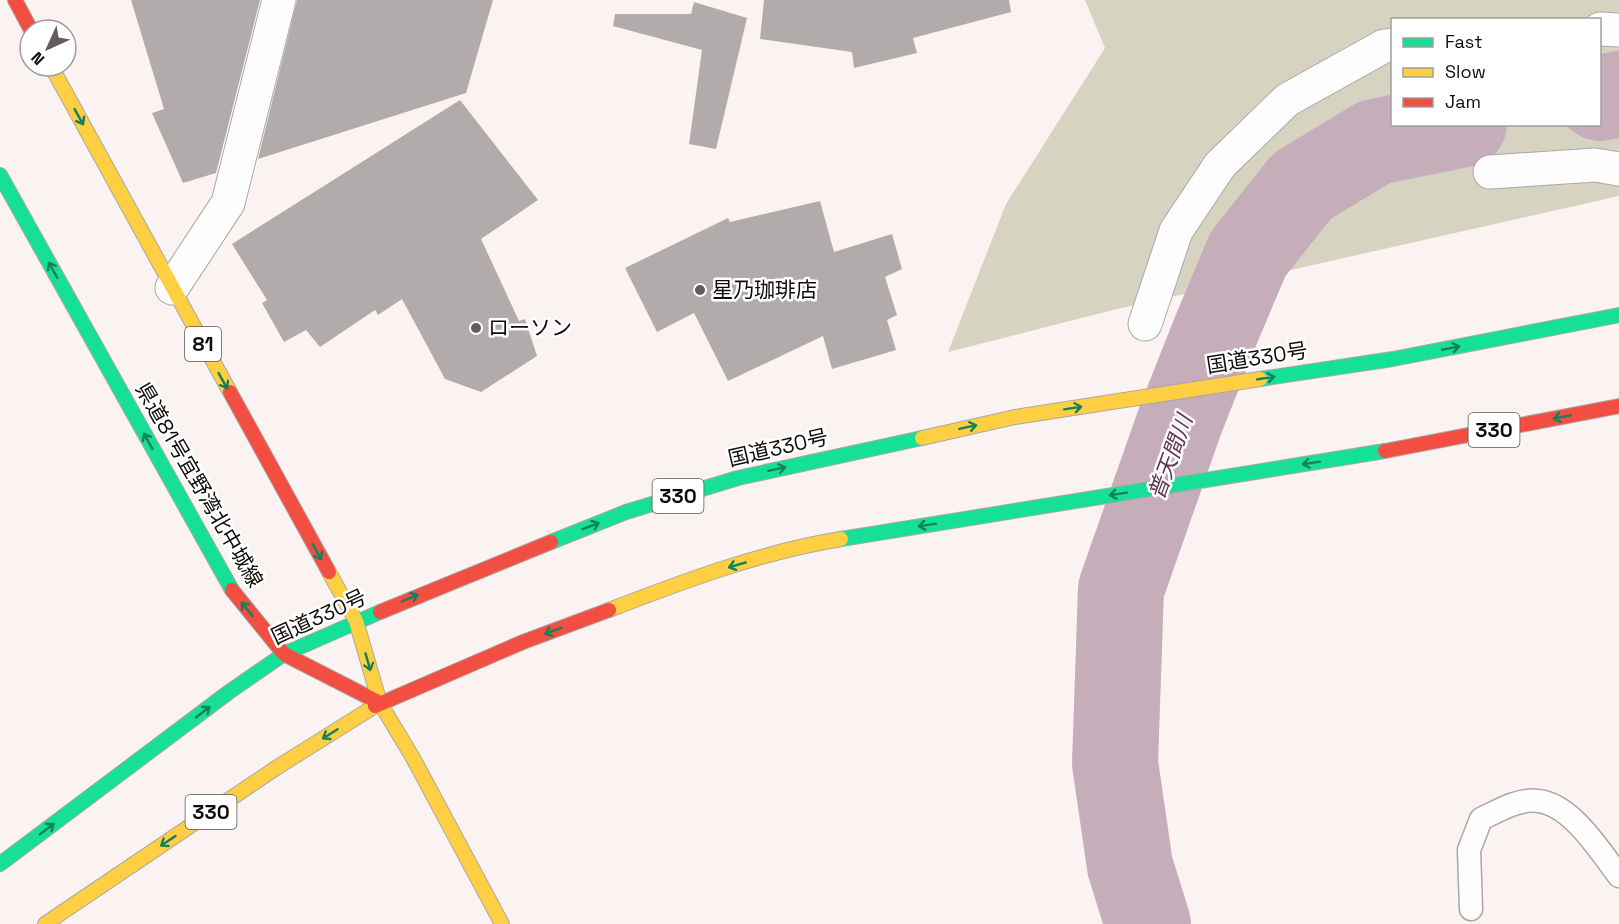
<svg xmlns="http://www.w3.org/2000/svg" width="1619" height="924" viewBox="0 0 1619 924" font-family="'Space Grotesk','Noto Sans JP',sans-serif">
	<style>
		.forest { fill: #d6d4c1; fill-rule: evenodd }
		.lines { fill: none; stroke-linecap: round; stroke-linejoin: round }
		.river { stroke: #c5aeba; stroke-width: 86 }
		.building { fill: #b1acab }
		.lane-casing { stroke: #aca7a6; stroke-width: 25 }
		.street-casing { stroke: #aca7a6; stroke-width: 35 }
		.fast-casing { stroke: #aca7a6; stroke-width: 16 }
		.slow-casing { stroke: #aca7a6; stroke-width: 16 }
		.jam-casing { stroke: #aca7a6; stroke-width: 16 }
		.lane { stroke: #fefdfd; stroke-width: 22 }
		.street { stroke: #fefdfd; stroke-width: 33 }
		.fast { stroke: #16e098; stroke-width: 14 }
		.slow { stroke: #ffcf43; stroke-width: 14 }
		.jam { stroke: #f24e42; stroke-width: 14 }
		.oneway { stroke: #138159 }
		.poi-dot { fill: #625d5c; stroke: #fff; stroke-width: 2 }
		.labels { text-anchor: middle; stroke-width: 5; stroke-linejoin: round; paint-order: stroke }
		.shield { fill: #fff; stroke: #585554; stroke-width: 1.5 }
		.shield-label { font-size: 20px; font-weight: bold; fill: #100c0b }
		.poi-label { font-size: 21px; fill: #100c0b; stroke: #fff; text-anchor: start }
		.street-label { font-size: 21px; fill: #100c0b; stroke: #fff }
		.water-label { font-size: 22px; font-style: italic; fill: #613553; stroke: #fff }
	</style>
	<rect width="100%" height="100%" fill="#faf3f1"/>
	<path class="forest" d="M1085 0H1619V196L1113 310 948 352 1006 204 1105 48ZM1392 20H1600V124H1392Z"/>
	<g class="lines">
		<g class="river">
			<polyline points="1600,98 1619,94"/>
			<polyline points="1148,924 1130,866 1115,763 1121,589 1180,421 1216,330 1248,254 1302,186 1375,142 1464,124"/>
		</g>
	</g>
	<g class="building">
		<polygon points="131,0 260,0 216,173 183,183 152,113 164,109"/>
		<polygon points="297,0 493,0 466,93 258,159"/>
		<polygon points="764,0 1009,0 1011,12 913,38 917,53 854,68 852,52 760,39"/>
		<polygon points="694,2 747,18 716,149 689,144 702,50 613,26 615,14 691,14"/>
		<polygon points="460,100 538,200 481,239 519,321 525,319 537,356 481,392 445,379 402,299 378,315 375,310 320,347 306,330 284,342 262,303 267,300 232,244"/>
		<polygon points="820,201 834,252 892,234 902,269 885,277 897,315 887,320 896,350 832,369 823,336 728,381 694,313 657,332 625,268 728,218 730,222"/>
	</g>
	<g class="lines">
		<defs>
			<path id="lane" d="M1471 909 1469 850 1481 819C1498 811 1519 798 1538 801 1571 804 1600 851 1619 876"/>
			<g id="street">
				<polyline points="1600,29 1619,30"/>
				<polyline points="1490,172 1595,165 1619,169"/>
				<polyline points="172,288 228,203 279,0"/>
				<polyline points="1145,324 1176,231 1220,165 1287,100 1384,46 1392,45"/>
			</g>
			<g id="fast">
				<polyline points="0,175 232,590"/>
				<polyline points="1260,379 1393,359 1619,315"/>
				<polyline points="841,539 1385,451"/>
				<polyline points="551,542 626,512 738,478 922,438"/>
				<polyline points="0,864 229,692 284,654 380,612"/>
			</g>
			<g id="slow">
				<polyline points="51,66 230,392"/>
				<polyline points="922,438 1015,417 1260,379"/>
				<polyline points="329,572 356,621 380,703"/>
				<path d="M609 610C684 581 761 552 841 539"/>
				<polyline points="380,703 413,758 502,924"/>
				<polyline points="45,924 276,768 375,706"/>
			</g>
			<g id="jam">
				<polyline points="15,0 31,30"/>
				<polyline points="230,392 329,572"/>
				<polyline points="1385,451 1619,406"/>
				<polyline points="232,590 284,654 380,703"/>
				<polyline points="380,612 551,542"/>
				<polyline points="375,706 523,642 609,610"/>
			</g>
		</defs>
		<use href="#lane" class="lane-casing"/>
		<use href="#street" class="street-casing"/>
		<use href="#fast" class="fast-casing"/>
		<use href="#slow" class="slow-casing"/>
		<use href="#jam" class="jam-casing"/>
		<use href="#lane" class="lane"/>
		<use href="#street" class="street"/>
		<use href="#fast" class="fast"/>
		<use href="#slow" class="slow"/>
		<use href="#jam" class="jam"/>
	</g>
	<defs><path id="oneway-shaft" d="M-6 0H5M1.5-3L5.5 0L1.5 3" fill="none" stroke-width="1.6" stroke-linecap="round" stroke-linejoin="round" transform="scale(1.5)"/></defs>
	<g class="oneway">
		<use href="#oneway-shaft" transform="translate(79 117) rotate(61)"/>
		<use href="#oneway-shaft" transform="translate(53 270) rotate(-119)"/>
		<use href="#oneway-shaft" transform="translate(1451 348) rotate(-11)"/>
		<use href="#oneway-shaft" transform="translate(1266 378) rotate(-9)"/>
		<use href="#oneway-shaft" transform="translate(223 381) rotate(61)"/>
		<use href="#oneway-shaft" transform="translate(1073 408) rotate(-9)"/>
		<use href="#oneway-shaft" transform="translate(1562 417) rotate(169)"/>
		<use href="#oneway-shaft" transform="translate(968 427) rotate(-12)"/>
		<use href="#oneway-shaft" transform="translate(148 441) rotate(-119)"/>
		<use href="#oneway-shaft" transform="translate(1311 463) rotate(171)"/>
		<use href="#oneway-shaft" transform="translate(777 469) rotate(-12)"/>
		<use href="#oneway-shaft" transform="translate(1118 494) rotate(171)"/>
		<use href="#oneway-shaft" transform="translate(927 525) rotate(171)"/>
		<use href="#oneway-shaft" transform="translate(591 526) rotate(-21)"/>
		<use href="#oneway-shaft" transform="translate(317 552) rotate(61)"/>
		<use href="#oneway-shaft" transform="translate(737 565) rotate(164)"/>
		<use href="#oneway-shaft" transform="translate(410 598) rotate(-23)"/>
		<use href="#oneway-shaft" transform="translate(247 609) rotate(-129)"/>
		<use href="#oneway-shaft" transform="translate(553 631) rotate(159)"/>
		<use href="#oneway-shaft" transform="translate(368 662) rotate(74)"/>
		<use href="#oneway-shaft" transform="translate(203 712) rotate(-38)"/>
		<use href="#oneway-shaft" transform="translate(330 734) rotate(148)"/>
		<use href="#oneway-shaft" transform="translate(47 829) rotate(-37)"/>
		<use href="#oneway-shaft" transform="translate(168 841) rotate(146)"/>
	</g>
	<g class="poi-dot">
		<circle cx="700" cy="290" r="6"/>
		<circle cx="476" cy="328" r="6"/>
	</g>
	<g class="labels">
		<g class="shield">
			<rect x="185" y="327" width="36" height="34" rx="4.5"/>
			<rect x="1468.5" y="413" width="51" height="34" rx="4.5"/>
			<rect x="652.5" y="479" width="51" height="34" rx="4.5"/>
			<rect x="185.5" y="795" width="51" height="34" rx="4.5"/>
		</g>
		<g class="shield-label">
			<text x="203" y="351">81</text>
			<text x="1494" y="437">330</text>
			<text x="678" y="503">330</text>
			<text x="211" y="819">330</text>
		</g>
		<g class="poi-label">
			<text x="712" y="297">星乃珈琲店</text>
			<text x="488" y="335">ローソン</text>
		</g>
		<g class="street-label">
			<text transform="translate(1257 358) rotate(-9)" y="7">国道330号</text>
			<text transform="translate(778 448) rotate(-13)" y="7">国道330号</text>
			<text transform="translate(199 485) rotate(60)" y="7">県道81号宜野湾北中城線</text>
			<text transform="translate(319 617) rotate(-25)" y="7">国道330号</text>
		</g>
		<g class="water-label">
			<text transform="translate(1170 457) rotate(-70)" y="8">普天間川</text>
		</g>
	</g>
	<rect x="1391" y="18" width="210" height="108" fill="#ffffff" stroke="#9f9e9d" stroke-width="1.5"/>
	<rect x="1403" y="38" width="30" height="9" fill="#16e098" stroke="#9f9e9d" stroke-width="1.5"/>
	<text x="1445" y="48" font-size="18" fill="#100c0b">Fast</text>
	<rect x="1403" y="68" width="30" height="9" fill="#ffcf43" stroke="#9f9e9d" stroke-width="1.5"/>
	<text x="1445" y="78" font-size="18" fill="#100c0b">Slow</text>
	<rect x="1403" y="98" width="30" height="9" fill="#f24e42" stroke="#9f9e9d" stroke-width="1.5"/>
	<text x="1445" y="108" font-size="18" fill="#100c0b">Jam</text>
	<g transform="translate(48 48) rotate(225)"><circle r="28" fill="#ffffff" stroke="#9f9e9d" stroke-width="1.5"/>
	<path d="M0-4.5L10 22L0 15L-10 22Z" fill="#625d5c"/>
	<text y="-9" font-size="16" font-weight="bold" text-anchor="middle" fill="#100c0b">N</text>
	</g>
</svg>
